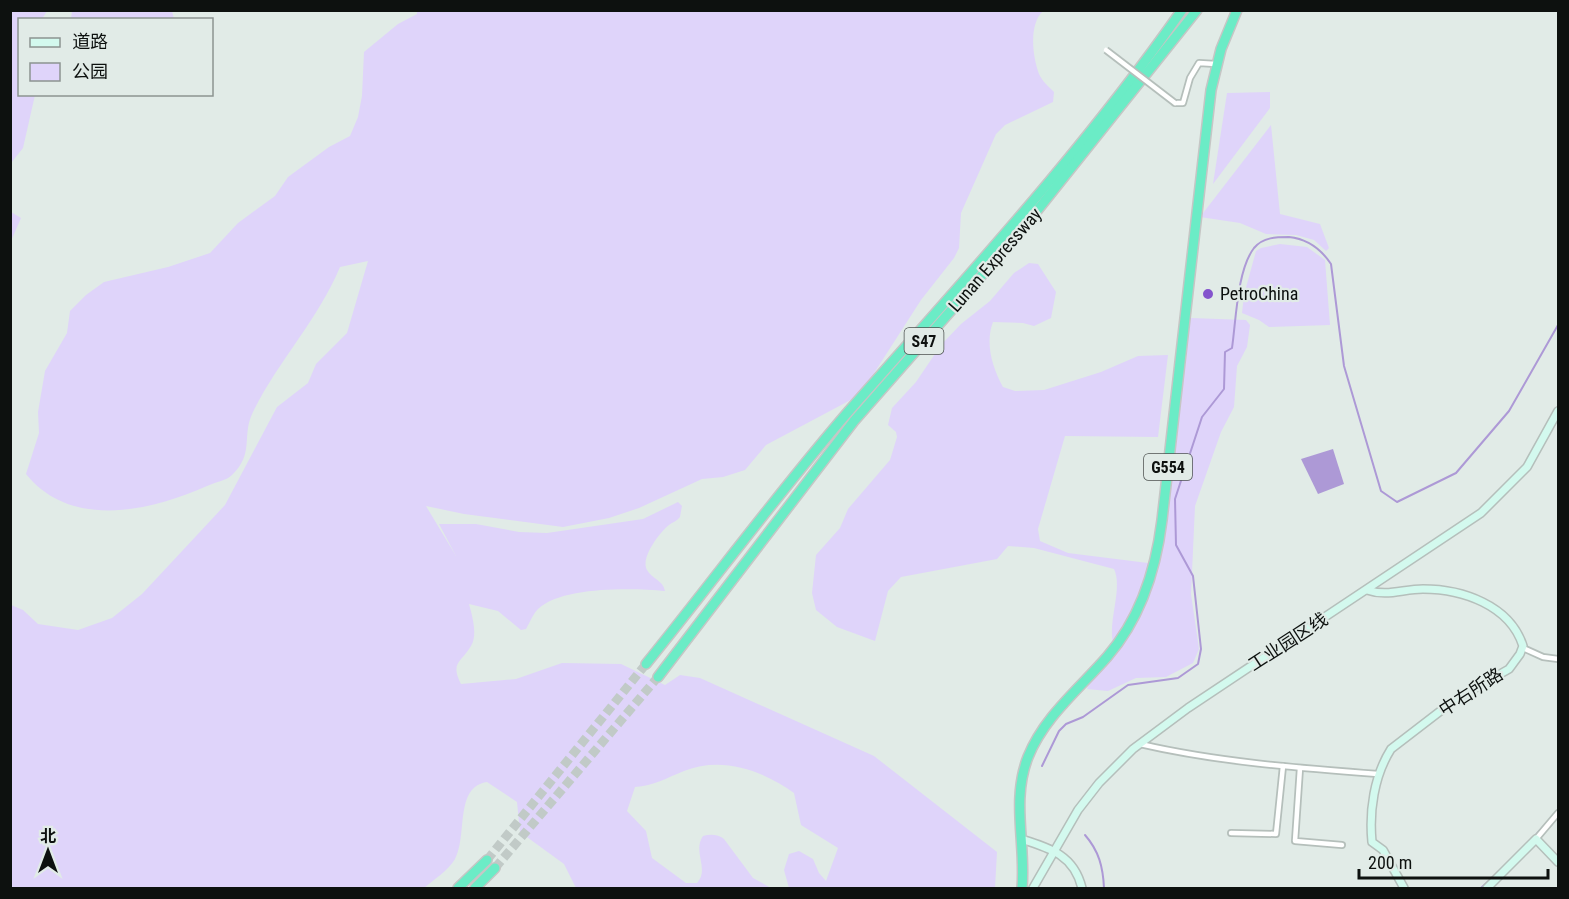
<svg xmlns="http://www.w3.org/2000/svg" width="1569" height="899" viewBox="0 0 1569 899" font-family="'Roboto Condensed','Noto Sans SC',sans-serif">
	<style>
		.green { fill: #dfd4fa }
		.water { fill: #ad99d6 }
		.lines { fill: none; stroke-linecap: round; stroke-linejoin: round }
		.stream { stroke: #ad99d6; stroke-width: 2 }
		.highway-tunnel { stroke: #c1cac7; stroke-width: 9; stroke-dasharray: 9 4.5; stroke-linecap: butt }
		.street-casing { stroke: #b5bfbb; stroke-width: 8 }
		.secondary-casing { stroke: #b5bfbb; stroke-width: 10 }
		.highway-casing { stroke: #c5c6c5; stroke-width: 12 }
		.street { stroke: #fff; stroke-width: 4.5 }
		.secondary { stroke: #d3f9ee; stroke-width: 7 }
		.highway { stroke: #6becc6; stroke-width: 9 }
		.street-bridge-casing { stroke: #b5bfbb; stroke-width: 8; stroke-linecap: butt }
		.street-bridge { stroke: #fff; stroke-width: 4.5 }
		.poi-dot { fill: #8454cd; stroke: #e1ebe7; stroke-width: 2 }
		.labels { text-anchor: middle; stroke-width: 4.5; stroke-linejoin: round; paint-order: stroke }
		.shield { fill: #e1ebe7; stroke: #4d5250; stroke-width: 1.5 }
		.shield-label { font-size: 16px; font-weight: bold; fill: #0d110f }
		.street-label { font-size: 18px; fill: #0d110f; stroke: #e1ebe7 }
		.poi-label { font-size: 18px; fill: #0d110f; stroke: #e1ebe7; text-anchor: start }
	</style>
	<rect width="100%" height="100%" fill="#e1ebe7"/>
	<g class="green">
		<polygon points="11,10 47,11 42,19 20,20 20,94 35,95 23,148 11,163"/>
		<path d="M417 10 1043 11C1029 24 1032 55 1039 74 1042 81 1049 87 1054 92L1053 102 1005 125 996 134 961 213 959 248 954 258 921 300 860 395 766 445 745 470 723 477 702 479 639 508 609 518 563 527 464 514 426 506 456 556 439 524H476L519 532 547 533 643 519 678 502 682 506 680 517C677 521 673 522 669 525 660 532 640 558 647 570 652 579 663 580 665 591 634 588 562 586 538 609 533 614 530 622 526 629L521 630 498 611 469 604C472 615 478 635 471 646 461 663 450 662 461 684L516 679 562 663 621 664 665 685 680 675 700 678 874 756 997 852 995 888H789L784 870 789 854 799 851 813 859 819 873 826 881 838 848 801 825 794 793C762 770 722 756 684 771 666 778 654 786 635 787L627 811 646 831 652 858 686 883H697C710 869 692 852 703 836 710 834 718 834 724 839L753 878 771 888H576L564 864 520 832 517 802 487 782C454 787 468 835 455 859 449 870 433 880 424 888H11V605L23 610 38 624 78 630 112 618 142 594 225 505 277 407 308 383 316 364 347 333 368 261 340 267C318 320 278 361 253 412 241 436 255 453 232 475 226 481 215 482 207 486 151 511 71 530 26 474L39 433 38 412 45 371 67 333 70 311 86 295 104 282 168 267 210 253 238 223 275 196 288 177 329 147 350 136 358 117 362 96 364 52 398 24 417 14Z"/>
		<polygon points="72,11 172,11 174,19 71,19"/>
		<polygon points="1270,92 1270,108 1213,184 1227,93"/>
		<polygon points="1271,125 1280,214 1320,224 1329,248 1326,251 1314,240 1296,235 1266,234 1240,223 1200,217"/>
		<polygon points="11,212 21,218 11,241"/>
		<polygon points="1280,244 1307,247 1325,260 1330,325 1269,327 1259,320 1242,313 1244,295 1256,251 1261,248"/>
		<path d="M1029 263 1038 264 1056 292 1051 318 1034 326 1023 323 993 322C985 343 992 367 1003 387L1015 391 1044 390 1101 372 1138 356 1168 355 1158 437 1065 436 1038 529 1040 541 1068 553 1156 564 1187 354 1186 336 1191 318 1246 320 1250 325 1247 347 1237 366 1234 407 1221 432 1195 506 1191 594 1199 649 1193 663 1166 677 1136 678 1108 691 1087 689C1090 677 1104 672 1111 661 1115 654 1112 642 1112 634 1111 614 1122 586 1114 569L1034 548 1008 546 997 559 901 577 888 591 875 641 837 627 816 610 812 593 816 555 840 528 848 509 890 460 897 437 896 432 888 425 892 408 916 382 941 345 961 324 990 301 1014 273Z"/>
	</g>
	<polygon class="water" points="1333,449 1344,484 1318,494 1301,459"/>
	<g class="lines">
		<g class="stream">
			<path d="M1042 766 1059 731 1066 724 1083 717 1128 685 1178 678 1198 664 1201 649 1193 576 1176 545 1175 499 1202 417 1224 389 1225 352 1232 348C1236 321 1237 270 1254 248 1263 237 1277 237 1289 237 1308 239 1321 249 1331 264L1344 366 1381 491 1397 502 1456 473 1509 411 1558 325"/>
			<path d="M1085 835C1099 851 1103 867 1104 888"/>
			<polyline points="1534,837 1544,826"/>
			<polyline points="1481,888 1500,871"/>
		</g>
		<g class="highway-tunnel">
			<polyline points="487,860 646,664"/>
			<polyline points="495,868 658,677"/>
		</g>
		<defs>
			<g id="street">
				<polyline points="1175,103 1183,103 1190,78 1199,63 1216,64"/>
				<polyline points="1523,648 1543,657 1558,659"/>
				<path d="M1140 744C1218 762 1298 768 1378 774"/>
				<polyline points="1300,768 1295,841 1342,845"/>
				<polyline points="1231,833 1276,834 1283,766"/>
				<polyline points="1536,839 1558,813"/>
			</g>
			<g id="secondary">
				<path d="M1367 590C1387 597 1403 589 1423 589 1462 589 1510 605 1523 646L1520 654 1509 669 1456 699 1391 749C1374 776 1369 811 1372 842L1383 850 1404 888"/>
				<path d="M1021 839C1050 848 1074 855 1082 888"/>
				<polyline points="1033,888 1078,810 1099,783 1133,749 1188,708 1481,513 1527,467 1558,411"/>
				<polyline points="1487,888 1536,839 1558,862"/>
			</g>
			<g id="highway">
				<path d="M646 664C714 580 778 493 848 412 963 281 1082 153 1182 10"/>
				<polyline points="658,677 854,421 1020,232 1197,10"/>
				<polyline points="458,888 487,860"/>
				<polyline points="475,888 495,868"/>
				<path d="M1022 888C1026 844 1011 800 1028 757 1044 717 1079 689 1107 657 1140 619 1156 569 1162 520L1211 90 1221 49 1237 10"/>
			</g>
		</defs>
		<use href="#street" class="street-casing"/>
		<use href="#secondary" class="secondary-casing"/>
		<use href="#highway" class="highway-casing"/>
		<use href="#street" class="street"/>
		<use href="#secondary" class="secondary"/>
		<use href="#highway" class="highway"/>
		<defs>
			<polyline id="street-bridge" points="1106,50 1175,103"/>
		</defs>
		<use href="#street-bridge" class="street-bridge-casing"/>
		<use href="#street-bridge" class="street-bridge"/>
	</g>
	<circle class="poi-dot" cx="1208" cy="294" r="6"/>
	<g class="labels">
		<g class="shield">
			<rect x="904.5" y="328" width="39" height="26" rx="4.5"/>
			<rect x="1144" y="454" width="48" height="26" rx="4.5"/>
		</g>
		<g class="shield-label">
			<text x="924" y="347">S47</text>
			<text x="1168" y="473">G554</text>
		</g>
		<g class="street-label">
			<text transform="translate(995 260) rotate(-49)" y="6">Lunan Expressway</text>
			<text transform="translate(1288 642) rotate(-33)" y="6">工业园区线</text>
			<text transform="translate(1471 692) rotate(-33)" y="6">中右所路</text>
		</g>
		<g class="poi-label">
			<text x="1220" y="300">PetroChina</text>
		</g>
	</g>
	<rect width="1569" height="899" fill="none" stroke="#0d110f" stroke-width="24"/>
	<rect x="18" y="18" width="195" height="78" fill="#e1ebe7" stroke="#8c9491" stroke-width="1.5"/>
	<rect x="30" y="38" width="30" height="9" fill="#d3f9ee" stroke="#8c9491" stroke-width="1.5"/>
	<text x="72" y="48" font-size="18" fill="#0d110f">道路</text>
	<rect x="30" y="63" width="30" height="18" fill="#dfd4fa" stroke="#8c9491" stroke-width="1.5"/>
	<text x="72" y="78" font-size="18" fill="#0d110f">公园</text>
	<g transform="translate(48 851)" stroke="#e1ebe7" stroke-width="4.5" paint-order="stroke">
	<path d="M0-4.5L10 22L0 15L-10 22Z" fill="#0d110f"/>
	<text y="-9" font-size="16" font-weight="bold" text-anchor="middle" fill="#0d110f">北</text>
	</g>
	<path d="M1359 869v9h189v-9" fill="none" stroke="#0d110f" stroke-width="3"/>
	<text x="1368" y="869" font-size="18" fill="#0d110f" stroke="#e1ebe7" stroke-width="4.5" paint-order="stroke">200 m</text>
</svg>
